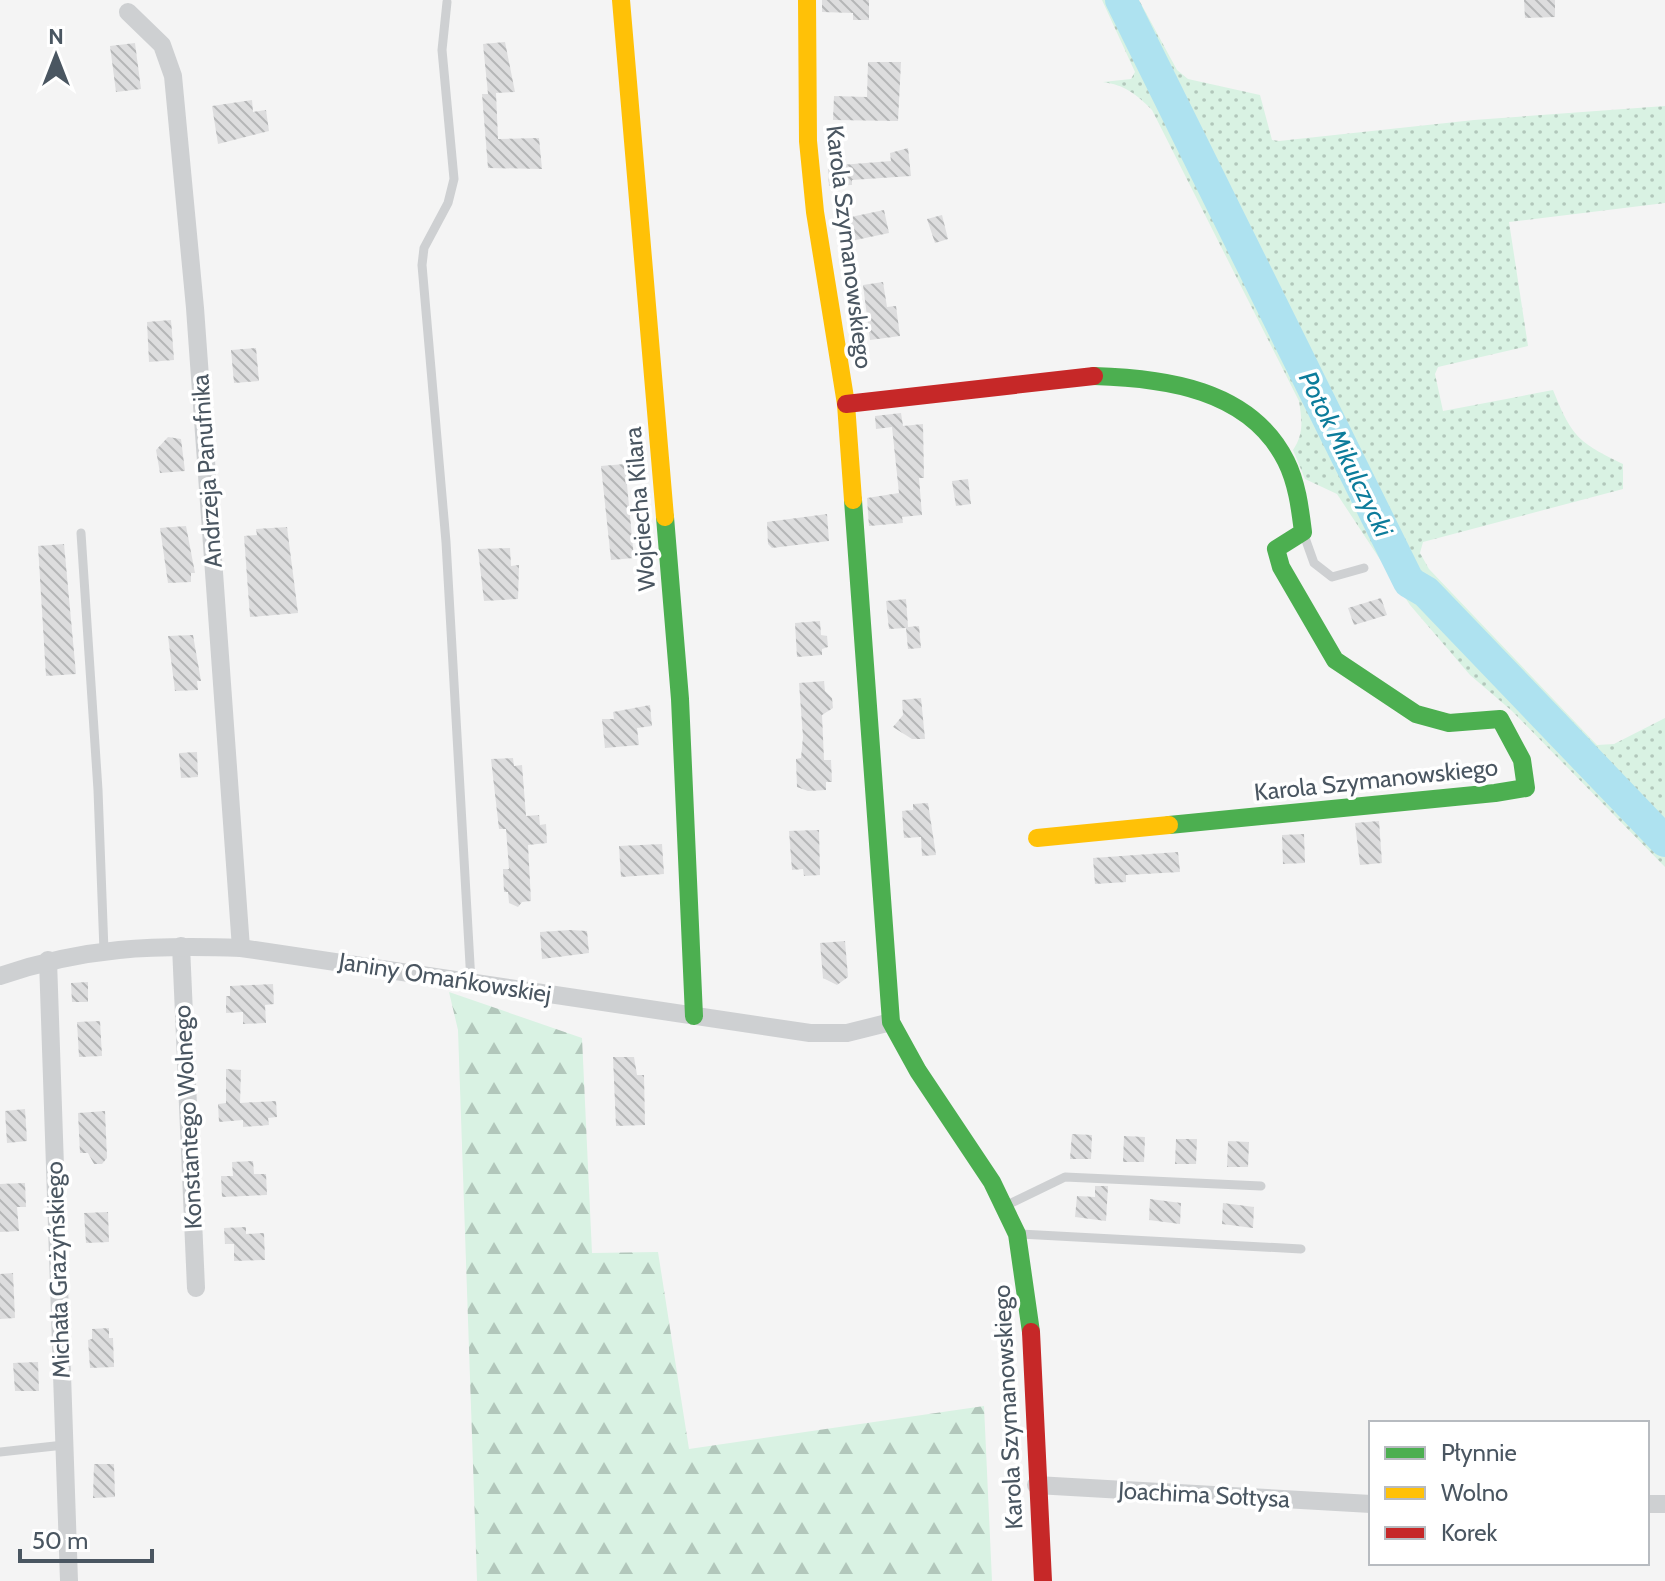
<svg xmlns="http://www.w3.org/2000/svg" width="1665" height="1581" viewBox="0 0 1665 1581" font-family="Cabin,sans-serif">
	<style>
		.grass { fill: url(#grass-dots) }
		.forest { fill: url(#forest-firs) }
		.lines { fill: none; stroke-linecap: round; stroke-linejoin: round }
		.river { stroke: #aee2f0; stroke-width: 32 }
		.building { fill: url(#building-back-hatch) }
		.lane { stroke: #ced0d2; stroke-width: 9 }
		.street { stroke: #ced0d2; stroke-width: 18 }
		.fast { stroke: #4caf50; stroke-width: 18 }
		.slow { stroke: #ffc107; stroke-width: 18 }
		.jam { stroke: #c62828; stroke-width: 18 }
		.labels { text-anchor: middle; stroke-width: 7; stroke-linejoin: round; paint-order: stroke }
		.street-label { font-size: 24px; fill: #4a5661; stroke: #fff }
		.water-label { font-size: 26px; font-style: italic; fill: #0c7c9b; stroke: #fff }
	</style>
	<defs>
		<pattern id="grass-dots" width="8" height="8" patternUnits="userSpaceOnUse" patternTransform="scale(2)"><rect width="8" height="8" fill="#d9f2e3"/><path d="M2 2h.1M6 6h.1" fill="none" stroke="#b2c7bb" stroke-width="1.8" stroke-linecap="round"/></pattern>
		<pattern id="forest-firs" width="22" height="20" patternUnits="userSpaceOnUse" patternTransform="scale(2)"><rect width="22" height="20" fill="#d9f2e3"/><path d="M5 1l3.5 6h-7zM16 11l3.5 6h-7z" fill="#b2c7bb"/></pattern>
		<pattern id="building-back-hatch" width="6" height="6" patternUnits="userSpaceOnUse" patternTransform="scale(2)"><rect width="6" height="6" fill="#ddddde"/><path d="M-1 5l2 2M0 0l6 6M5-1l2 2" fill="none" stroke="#b5b6b7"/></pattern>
	</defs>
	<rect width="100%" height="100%" fill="#f4f4f4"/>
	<path class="grass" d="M1102 0H1139L1177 70 1188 79 1260 95 1272 140 1279 141 1474 120 1665 106V203L1509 222 1528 346 1438 367 1435 374 1443 411 1553 390C1572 437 1578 442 1623 464V489L1423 542 1420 553 1429 569 1597 745 1614 744 1665 718V867L1512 711 1470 675 1410 605 1337 494 1305 479 1293 450C1304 434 1302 420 1299 401L1152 110C1136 94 1125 85 1103 82L1131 79 1135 72Z"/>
	<polygon class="forest" points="449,992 582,1038 592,1253 658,1252 689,1449 984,1406 992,1581 477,1581 458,1030"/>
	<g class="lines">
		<polyline class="river" points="1121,0 1409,582 1426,592 1665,841"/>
	</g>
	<g class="building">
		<polygon points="822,0 869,0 869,20 853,20 853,13 822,12"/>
		<polygon points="1524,0 1555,0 1555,17 1525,18"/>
		<polygon points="505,42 515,92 496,93 498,139 539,138 542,169 488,168 482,94 488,94 483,44"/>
		<polygon points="135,43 141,89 116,92 110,46"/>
		<polygon points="868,62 901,62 898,121 833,120 834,96 867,97"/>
		<polygon points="252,100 253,112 266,110 269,131 218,144 212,106"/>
		<polygon points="908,148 911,176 852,180 852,185 829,186 828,166 891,161 890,153"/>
		<polygon points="884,210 889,233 851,241 846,218"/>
		<polygon points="942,215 948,239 935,243 927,219"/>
		<polygon points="883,282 887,307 896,306 900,336 870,340 863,285"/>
		<polygon points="171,320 174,360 149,362 147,322"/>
		<polygon points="256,348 259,381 234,383 231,350"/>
		<polygon points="901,413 903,426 923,424 924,478 919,478 922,515 902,517 903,523 869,526 867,498 899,493 892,427 876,429 875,416"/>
		<polygon points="168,437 181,439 185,471 160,473 156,450"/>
		<polygon points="625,464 634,558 611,560 601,466"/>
		<polygon points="968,479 971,504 956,506 952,481"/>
		<polygon points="827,514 829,541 772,548 768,544 767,522"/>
		<polygon points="186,526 195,573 191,573 191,582 168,583 160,528"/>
		<polygon points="287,527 298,613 250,617 244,536 257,535 256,529"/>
		<polygon points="64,544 76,674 46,676 38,546"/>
		<polygon points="510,548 511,566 519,565 518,599 484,601 478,549"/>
		<polygon points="1381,598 1387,615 1354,625 1348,608"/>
		<polygon points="906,599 908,627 919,626 921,648 908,649 906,628 889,629 886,601"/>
		<polygon points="820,621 821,635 827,636 828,647 822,649 822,655 797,657 795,623"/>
		<polygon points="193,635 201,681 197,681 198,690 175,691 168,636"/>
		<polygon points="824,681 825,691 832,698 833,708 822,715 824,760 831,760 832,782 826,782 826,790 808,791 797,787 796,759 801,758 803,737 799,683"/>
		<polygon points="921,698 925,739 912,739 893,727 903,715 902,700"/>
		<polygon points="650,705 652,726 637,728 639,745 605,748 602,719 614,719 613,712"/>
		<polygon points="197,752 198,777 181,778 179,753"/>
		<polygon points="513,758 514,766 522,765 526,816 539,815 540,825 546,824 547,843 528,845 531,901 522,902 518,907 509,903 508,892 504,892 503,869 509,869 506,829 499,829 491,759"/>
		<polygon points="928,803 936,855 922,856 921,837 904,838 902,811 913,810 913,804"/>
		<polygon points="1379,821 1382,863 1360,865 1355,823"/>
		<polygon points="819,830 820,875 804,876 803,869 792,870 789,831"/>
		<polygon points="1304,834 1305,863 1283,864 1282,835"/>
		<polygon points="662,844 664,874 621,877 619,846"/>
		<polygon points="1178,852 1180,872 1126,875 1126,882 1095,884 1093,858"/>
		<polygon points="570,930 587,931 589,953 542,959 540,932"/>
		<polygon points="845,941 848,977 837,985 823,978 820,943"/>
		<polygon points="88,982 88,1002 72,1002 71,983"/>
		<polygon points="273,984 274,1004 265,1005 266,1023 243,1024 243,1012 226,1013 226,996 230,996 230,986"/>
		<polygon points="100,1021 102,1056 79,1057 77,1022"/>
		<polygon points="613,1057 634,1057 637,1075 644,1075 645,1125 616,1126"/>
		<polygon points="226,1069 241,1070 240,1103 276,1101 277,1117 268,1118 269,1125 243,1127 243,1120 219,1122 218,1104 226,1103"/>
		<polygon points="25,1109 27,1141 7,1143 5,1111"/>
		<polygon points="105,1111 107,1158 102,1164 94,1164 88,1153 80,1153 78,1113"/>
		<polygon points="1072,1134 1092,1135 1091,1159 1070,1159"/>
		<polygon points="1124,1136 1145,1137 1144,1162 1123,1162"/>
		<polygon points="1176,1139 1197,1139 1196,1164 1175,1164"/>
		<polygon points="1228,1141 1249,1142 1248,1167 1227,1167"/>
		<polygon points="253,1161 254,1174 266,1174 267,1195 222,1197 221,1176 233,1176 232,1162"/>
		<polygon points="25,1183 26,1207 17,1207 19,1231 0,1232 0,1184"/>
		<polygon points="1095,1186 1108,1186 1106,1221 1075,1217 1077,1196 1095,1197"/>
		<polygon points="1150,1199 1181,1203 1180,1224 1149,1220"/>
		<polygon points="1223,1203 1254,1207 1253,1228 1222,1224"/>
		<polygon points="108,1212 109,1242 86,1243 84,1213"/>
		<polygon points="246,1227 246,1234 264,1233 265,1260 234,1261 234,1244 225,1244 224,1228"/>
		<polygon points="13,1273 15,1318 0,1319 0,1274"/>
		<polygon points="109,1328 109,1338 113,1338 114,1367 90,1368 88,1340 92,1339 92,1329"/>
		<polygon points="38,1362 39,1391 15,1391 13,1363"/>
		<polygon points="94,1464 114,1464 115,1497 93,1498"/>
	</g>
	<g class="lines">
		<g class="lane">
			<polyline points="447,2 442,50 454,179 448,203 424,248 422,265 446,542 471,982"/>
			<polyline points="81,533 98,790 104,951"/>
			<polyline points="1304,535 1314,563 1332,577 1364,568"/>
			<polyline points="1005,1206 1065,1177 1261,1186"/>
			<polyline points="1020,1234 1301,1249"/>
			<polyline points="0,1452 64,1445"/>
		</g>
		<g class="street">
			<polyline points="128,12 162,45 173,76 195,308 241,948"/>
			<polyline points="181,946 196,1288"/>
			<polyline points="48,960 69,1581"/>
			<path d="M0 976C84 947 153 945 241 948L810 1033H847L891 1022"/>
			<polyline points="1036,1485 1371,1504"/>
			<polyline points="1647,1504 1665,1504"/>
		</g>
		<g class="fast">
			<path d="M1094 376C1164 378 1250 389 1286 461 1297 483 1300 508 1303 532L1276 549 1281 567 1335 660 1416 714 1449 723 1500 719 1522 760 1526 788 1495 793 1169 825"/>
			<polyline points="853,500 891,1022 918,1071 992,1182 1017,1234 1031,1332"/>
			<polyline points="665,517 680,699 694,1016"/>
		</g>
		<g class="slow">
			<polyline points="621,0 665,517"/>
			<polyline points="807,0 808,141 815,212 846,404 853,500"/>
			<polyline points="1037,838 1169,825"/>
		</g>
		<g class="jam">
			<polyline points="846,404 1094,376"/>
			<polyline points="1031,1332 1043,1581"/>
		</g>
	</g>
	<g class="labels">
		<g class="street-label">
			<text transform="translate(849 247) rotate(83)" y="8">Karola Szymanowskiego</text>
			<text transform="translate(207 471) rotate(-94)" y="8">Andrzeja Panufnika</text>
			<text transform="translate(640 509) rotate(-95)" y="8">Wojciecha Kilara</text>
			<text transform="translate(1376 780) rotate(-6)" y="8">Karola Szymanowskiego</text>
			<text transform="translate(445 978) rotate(9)" y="8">Janiny Omańkowskiej</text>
			<text transform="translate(188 1117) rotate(-93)" y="8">Konstantego Wolnego</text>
			<text transform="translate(58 1270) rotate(-92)" y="8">Michała Grażyńskiego</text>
			<text transform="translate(1008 1407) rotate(-93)" y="8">Karola Szymanowskiego</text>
			<text transform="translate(1204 1495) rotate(3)" y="8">Joachima Sołtysa</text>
		</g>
		<g class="water-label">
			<text transform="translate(1346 454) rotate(64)" y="9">Potok Mikulczycki</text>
		</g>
	</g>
	<rect x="1369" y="1421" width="280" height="144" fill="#ffffff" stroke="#b7bbc0" stroke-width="2"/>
	<rect x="1385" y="1447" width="40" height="12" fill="#4caf50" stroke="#b7bbc0" stroke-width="2"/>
	<text x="1441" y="1461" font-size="24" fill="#4a5661">Płynnie</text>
	<rect x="1385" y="1487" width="40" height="12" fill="#ffc107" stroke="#b7bbc0" stroke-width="2"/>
	<text x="1441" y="1501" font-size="24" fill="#4a5661">Wolno</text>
	<rect x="1385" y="1527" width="40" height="12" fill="#c62828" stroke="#b7bbc0" stroke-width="2"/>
	<text x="1441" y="1541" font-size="24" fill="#4a5661">Korek</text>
	<g transform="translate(56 56)" stroke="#ffffff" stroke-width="6" paint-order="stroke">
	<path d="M0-6L14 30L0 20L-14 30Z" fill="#4a5661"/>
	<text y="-12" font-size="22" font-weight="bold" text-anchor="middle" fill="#4a5661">N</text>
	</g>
	<path d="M20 1549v12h132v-12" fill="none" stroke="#4a5661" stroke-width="4"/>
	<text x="32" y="1549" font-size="24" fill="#4a5661" stroke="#ffffff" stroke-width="6" paint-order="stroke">50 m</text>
</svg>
